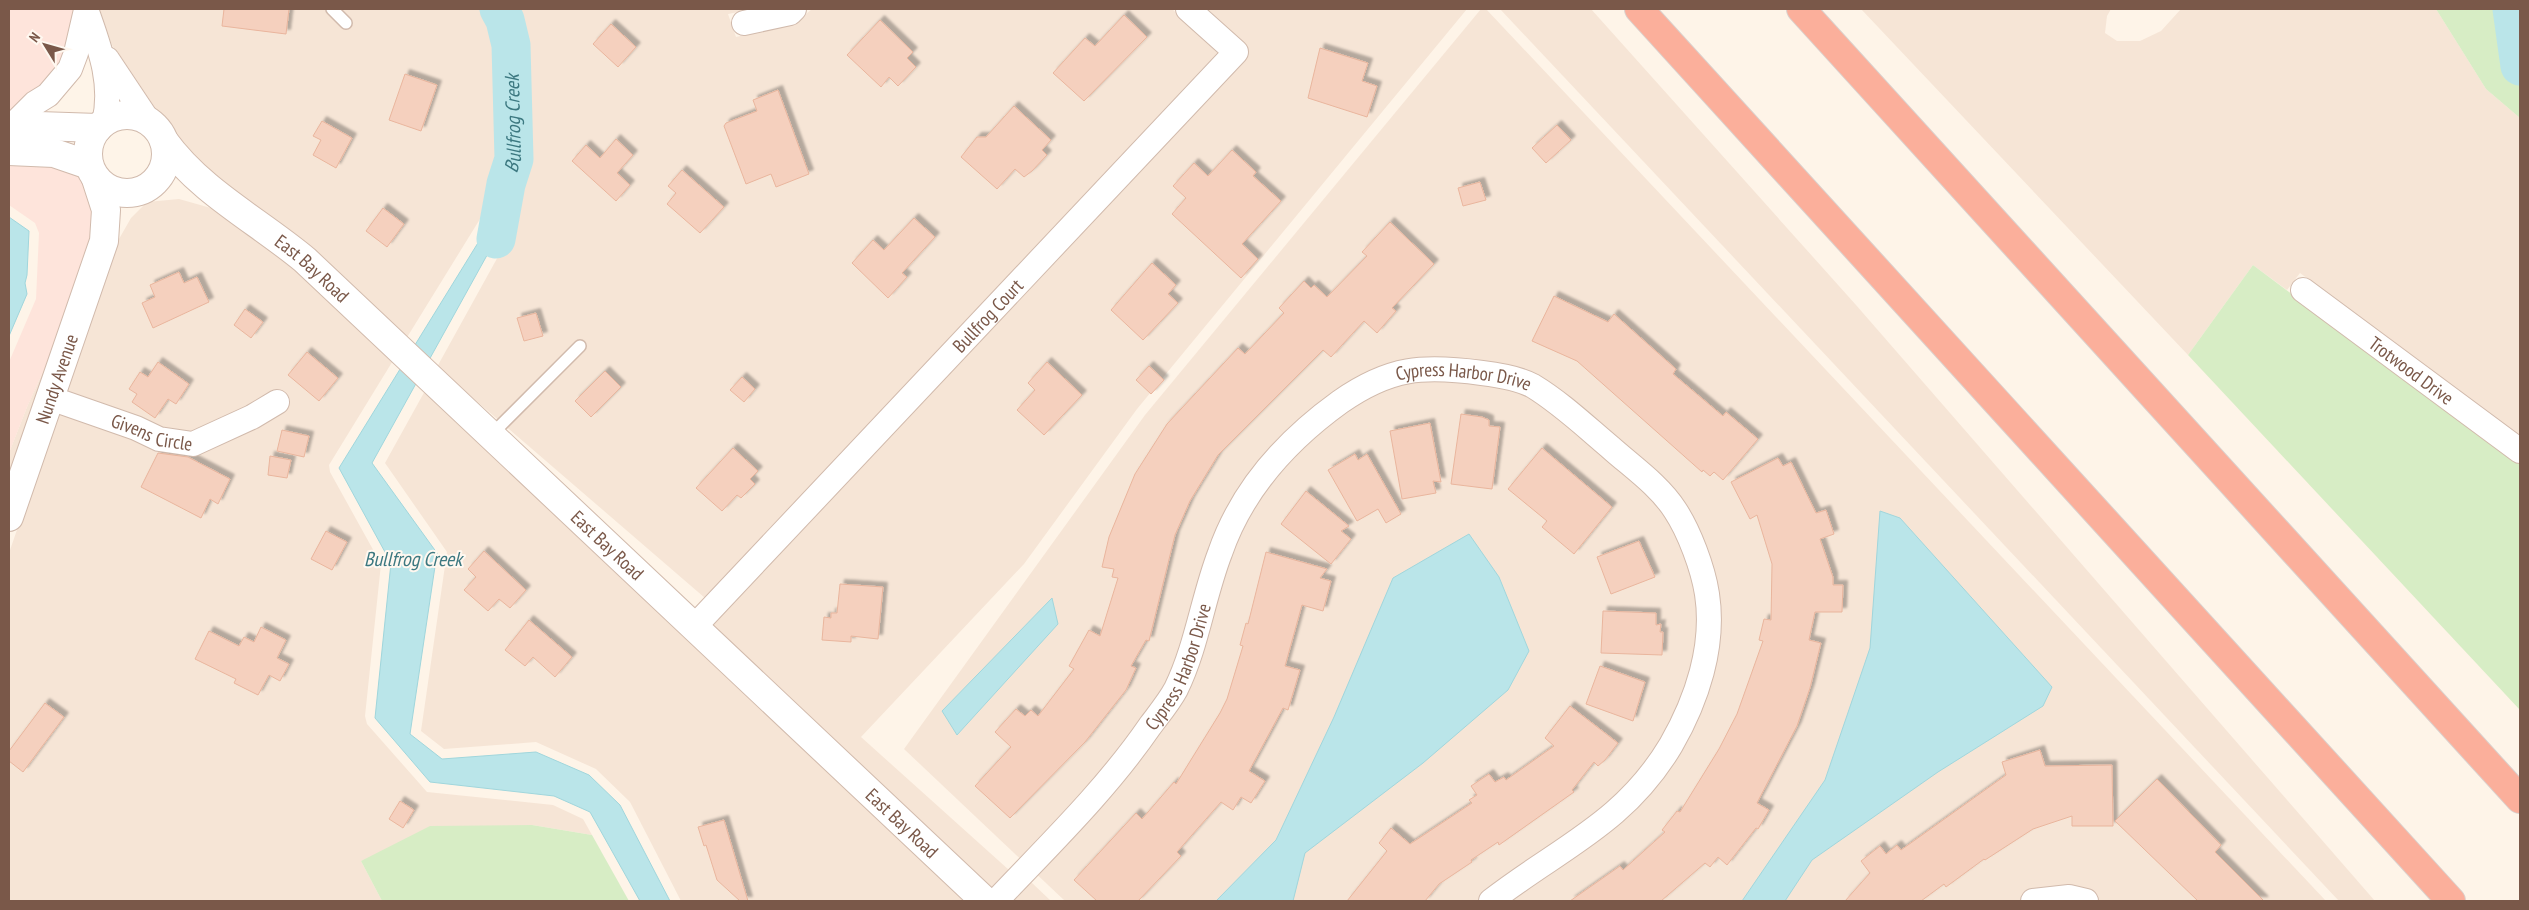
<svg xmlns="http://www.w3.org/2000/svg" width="2529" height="910" viewBox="0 0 2529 910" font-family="'PT Sans Narrow',sans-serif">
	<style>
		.residential { fill: #f6e5d6 }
		.commercial { fill: #fee4db }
		.green { fill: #d7edc5 }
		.water { fill: #bae5e9; stroke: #a0d6dc }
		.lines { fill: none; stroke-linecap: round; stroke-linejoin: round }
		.river { stroke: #bae5e9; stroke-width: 39 }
		.building { fill: #f5d0be; stroke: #e9b59d; filter: url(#shadow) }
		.service-casing { stroke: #d1baac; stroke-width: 14 }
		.minor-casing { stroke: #d1baac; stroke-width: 26 }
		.tertiary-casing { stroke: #d1baac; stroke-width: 30 }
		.motorway-casing { stroke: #dad0cc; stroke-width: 30 }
		.service { stroke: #fff; stroke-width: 11 }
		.minor { stroke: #fff; stroke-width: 24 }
		.tertiary { stroke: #fff; stroke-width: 28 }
		.motorway { stroke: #fbaf9b; stroke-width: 28 }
		.labels { text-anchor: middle; stroke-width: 4; stroke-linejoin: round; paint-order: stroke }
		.street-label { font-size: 19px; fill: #7a5849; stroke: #fff8f0 }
		.water-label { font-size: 20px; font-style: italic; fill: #3c7880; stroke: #fff8f0 }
	</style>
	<defs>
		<filter id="shadow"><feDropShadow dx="4.5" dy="-4.5" stdDeviation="1" flood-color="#0004"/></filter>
	</defs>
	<rect width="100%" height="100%" fill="#fef4e8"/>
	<g class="residential">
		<polygon points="99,9 754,9 728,14 736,37 794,24 812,9 1172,9 1219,51 705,598 437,367 505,244 506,238 496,219 488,215 480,219 406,339 182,146 130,75 112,45"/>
		<polygon points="1205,9 1467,9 1137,409 1024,564 861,737 1009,870 989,890 711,627 1245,60 1243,44"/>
		<polygon points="1481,9 1486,9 2326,901 1065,901 904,749 1145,415"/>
		<polygon points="1500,9 1591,9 1856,305 2375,901 2339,901"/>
		<polygon points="1861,9 2111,9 2107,16 2105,33 2117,41 2140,41 2161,31 2181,9 2436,9 2486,89 2520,118 2520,437 2300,273 2287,290 2253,265 2188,355"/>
		<polygon points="179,199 218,210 270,245 394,359 329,465 330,472 381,564 365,716 367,724 427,792 553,805 583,819 592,835 532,825 361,861 382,901 9,901 9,553 112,255 115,255 115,246 131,218 147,202"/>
		<polygon points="57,341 9,480 9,453 27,407"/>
		<polygon points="426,389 969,901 681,901 630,802 596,769 536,742 444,749 421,731 447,552 385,463"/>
		<polygon points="1031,882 1051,901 1013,901"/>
	</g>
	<g class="commercial">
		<polygon points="9,9 74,10 65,49 59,62 39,86 26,94 9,112"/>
		<polygon points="9,162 33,162 80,173 90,192 94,210 92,237 57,341 27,407 9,453 9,362 36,299 39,233 35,223 9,205"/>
	</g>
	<g class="green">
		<polygon points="2436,9 2520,9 2520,118 2486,89"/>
		<polygon points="2253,265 2520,465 2520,710 2188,355"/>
		<polygon points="532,825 592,835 629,901 382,901 361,861 430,826"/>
	</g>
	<g class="water">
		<polygon points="9,217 29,231 27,275 25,283 27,294 9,336"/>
		<polygon points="489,225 496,239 372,463 437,553 410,734 442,759 536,752 589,775 620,805 670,901 640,901 590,812 554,796 430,782 375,718 391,563 339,468"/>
		<polygon points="1880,511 1900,518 2052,687 2043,706 1938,772 1812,860 1785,901 1742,901 1825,780 1870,648"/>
		<polygon points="1469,534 1499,577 1529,651 1508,690 1423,763 1305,853 1293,901 1216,901 1276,840 1334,717 1393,578"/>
		<polygon points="1052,598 1058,624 957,735 942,711"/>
	</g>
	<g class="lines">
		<g class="river">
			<polyline points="2512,9 2520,66"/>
			<path id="s1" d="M496 239 506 184 514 159 511 45 505 20 499 9"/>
		</g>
	</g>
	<g class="building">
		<polygon points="224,9 289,9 286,34 222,26"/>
		<polygon points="1124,15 1147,37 1084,101 1053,73 1085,38 1095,46"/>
		<polygon points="880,20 913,52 907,58 916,67 898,86 889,77 881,87 847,55"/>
		<polygon points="611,24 636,47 618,67 593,44"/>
		<polygon points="1320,48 1368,63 1362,81 1377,86 1367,117 1308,98"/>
		<polygon points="405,74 437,85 421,131 389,120"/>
		<polygon points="778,90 809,174 776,187 771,174 746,184 724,126 726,123 757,111 753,100"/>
		<polygon points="1014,106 1051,140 1042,150 1047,155 1032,171 1024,177 1015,169 997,189 961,157 977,137 986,137"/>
		<polygon points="322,121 352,138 336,168 313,155 321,140 313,136"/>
		<polygon points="1557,125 1571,140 1546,163 1532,148"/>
		<polygon points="616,139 633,155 617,173 630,185 616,201 572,161 586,145 600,158"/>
		<polygon points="1232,150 1256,172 1253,176 1281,201 1242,244 1258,259 1241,278 1172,214 1186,198 1173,186 1194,163 1208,176"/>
		<polygon points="682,170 724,207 700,233 667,204 676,193 668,186"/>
		<polygon points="1480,182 1486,200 1463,206 1458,188"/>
		<polygon points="383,208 404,224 387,247 366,231"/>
		<polygon points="914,218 935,237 902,273 907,277 888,298 852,263 873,240 884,250"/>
		<polygon points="1390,222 1434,264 1392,308 1396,311 1377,333 1364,321 1331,357 1323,350 1218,455 1190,501 1175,535 1149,641 1146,640 1131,666 1136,668 1126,690 1085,742 1010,818 975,786 1011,747 995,732 1016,709 1025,716 1031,710 1038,716 1074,669 1069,666 1089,630 1100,636 1118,578 1112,577 1114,569 1102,567 1109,537 1135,474 1167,424 1238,348 1245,354 1284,313 1279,308 1304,281 1311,288 1314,285 1327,297 1367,256 1362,252"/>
		<polygon points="1152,263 1176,285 1168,294 1178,303 1143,340 1111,310"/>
		<polygon points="179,272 184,283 197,277 209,302 153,328 142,303 155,297 150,285"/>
		<polygon points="1554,296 1608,322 1614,314 1676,369 1673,374 1723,416 1726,412 1758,439 1723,480 1714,472 1710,476 1703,470 1702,472 1577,361 1532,341"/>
		<polygon points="245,309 263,322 251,338 234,325"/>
		<polygon points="536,313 543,336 524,341 517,318"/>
		<polygon points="307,352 338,378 319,401 288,375"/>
		<polygon points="158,362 189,384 176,404 168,399 155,418 132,402 137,394 129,389 140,372 148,377"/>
		<polygon points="1047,362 1082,395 1044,435 1017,410 1035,390 1028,383"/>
		<polygon points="1149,366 1164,380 1151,394 1136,380"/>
		<polygon points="605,371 621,387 591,417 575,401"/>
		<polygon points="742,377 755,389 744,402 730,390"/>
		<polygon points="1461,414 1482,417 1489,420 1489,426 1500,427 1492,489 1451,484"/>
		<polygon points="1430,423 1441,482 1433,481 1436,493 1402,499 1390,431"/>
		<polygon points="282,430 309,436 304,457 277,451"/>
		<polygon points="733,448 758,471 750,479 755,484 741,498 737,495 722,511 696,488"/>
		<polygon points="1542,448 1612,507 1574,554 1542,527 1547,521 1508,489"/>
		<polygon points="158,453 188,457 230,479 218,504 210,499 201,518 141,487"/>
		<polygon points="1355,454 1358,460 1367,454 1401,514 1386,523 1378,509 1357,521 1328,470"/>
		<polygon points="270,456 291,460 287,478 268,475"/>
		<polygon points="1778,458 1783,466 1791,462 1816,513 1826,510 1834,534 1820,539 1833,577 1833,585 1843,585 1842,612 1815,612 1809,640 1821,643 1810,688 1797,726 1757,803 1769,810 1758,829 1756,828 1727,865 1718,857 1710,867 1705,863 1661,901 1570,901 1620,866 1623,870 1665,832 1662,830 1677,811 1680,812 1719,749 1737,714 1763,641 1759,640 1764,619 1771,620 1772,564 1757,515 1750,519 1731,482"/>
		<polygon points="1306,491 1349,526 1341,531 1351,539 1331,564 1281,524"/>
		<polygon points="326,531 347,542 332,570 311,559"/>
		<polygon points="1639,541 1655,577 1611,594 1597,557"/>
		<polygon points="484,551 526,590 510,608 499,599 488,611 464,590 476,577 468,569"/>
		<polygon points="1266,552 1327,569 1320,578 1331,581 1323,611 1302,605 1285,666 1300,670 1288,710 1283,708 1249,771 1265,781 1251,803 1241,797 1233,810 1221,802 1177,852 1181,856 1138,901 1097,901 1074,880 1136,813 1142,819 1174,782 1176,784 1220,713 1227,699 1243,646 1240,645 1246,623 1248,624"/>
		<polygon points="840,584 883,587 878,639 851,636 851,642 822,640 824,617 831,618 831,613 837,613"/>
		<polygon points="1603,611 1656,613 1656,625 1661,624 1660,632 1663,632 1662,655 1601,653"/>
		<polygon points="529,620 572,657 555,677 533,657 525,666 505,650"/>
		<polygon points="261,627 286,640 277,658 289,664 280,681 269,675 258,695 234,683 236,679 195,659 209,631 239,646 244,637 254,642"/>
		<polygon points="1600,666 1645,682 1633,721 1586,704"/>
		<polygon points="45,703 64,717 23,772 9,761 9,751"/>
		<polygon points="1570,706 1618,743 1605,760 1598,766 1594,762 1572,790 1574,792 1499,845 1498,842 1471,860 1472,862 1439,884 1425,901 1347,901 1387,851 1379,843 1391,828 1410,844 1472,803 1469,800 1477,795 1471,786 1489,774 1495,782 1504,777 1506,780 1554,746 1545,738"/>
		<polygon points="2040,750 2045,766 2112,765 2113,826 2072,826 2072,816 2033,829 1985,860 1984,859 1946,887 1944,884 1921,901 1845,901 1870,873 1861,861 1880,846 1886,854 1897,845 1901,850 2006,775 2002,762"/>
		<polygon points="2157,779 2221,845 2215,852 2264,901 2198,901 2115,821"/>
		<polygon points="400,801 414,810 403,828 389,819"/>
		<polygon points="724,820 748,901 740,901 717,880 706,845 704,846 698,827"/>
	</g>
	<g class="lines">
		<defs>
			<g id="service">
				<polyline points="332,9 346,23"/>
				<polyline points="491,435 580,346"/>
			</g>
			<g id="minor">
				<path d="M86 9C99 46 114 83 104 123"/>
				<polyline points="744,23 790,13 794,9"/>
				<polyline points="107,59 149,122"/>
				<polyline points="13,125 35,103 48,95 70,69 76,53 86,10"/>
				<path id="s2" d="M2303 290 2520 451"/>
				<path id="s3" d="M50 398 136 428 159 439 193 444 252 417 277 402"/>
				<path id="s4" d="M694 627 1236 52 1188 9"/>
				<path id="s5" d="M996 901C1049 845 1106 790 1150 726 1159 714 1169 702 1176 689 1197 646 1203 597 1220 553 1242 489 1286 441 1340 402 1390 367 1423 365 1482 373 1498 375 1519 378 1533 386 1561 403 1585 426 1610 447 1631 466 1659 485 1675 510 1689 531 1703 568 1707 594 1715 646 1697 700 1671 745 1624 824 1559 848 1491 901"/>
				<polyline points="2033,901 2069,897 2086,901"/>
			</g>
			<g id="tertiary">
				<circle cx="127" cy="154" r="39"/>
				<polyline points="9,125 98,128"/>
				<path id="s6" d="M164 141C201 192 257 220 305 260L985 901"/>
				<polyline points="9,151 54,153 89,165"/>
				<path id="s7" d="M9 517 104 241 106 210 96 179"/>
			</g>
			<g id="motorway">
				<polyline points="1639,9 2451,901"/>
				<polyline points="1801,9 2520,799"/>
			</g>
		</defs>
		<use href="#service" class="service-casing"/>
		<use href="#minor" class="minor-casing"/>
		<use href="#tertiary" class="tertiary-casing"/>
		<use href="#motorway" class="motorway-casing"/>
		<use href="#service" class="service"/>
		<use href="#minor" class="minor"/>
		<use href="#tertiary" class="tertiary"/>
		<use href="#motorway" class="motorway"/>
	</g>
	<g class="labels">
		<g class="street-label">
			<text dy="7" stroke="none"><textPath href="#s6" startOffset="196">East Bay Road</textPath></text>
			<text dy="7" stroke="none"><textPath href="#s4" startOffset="428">Bullfrog Court</textPath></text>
			<text dy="7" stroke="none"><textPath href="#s2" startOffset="135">Trotwood Drive</textPath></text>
			<text dy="7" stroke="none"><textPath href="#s7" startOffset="146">Nundy Avenue</textPath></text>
			<text dy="7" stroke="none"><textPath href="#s5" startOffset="749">Cypress Harbor Drive</textPath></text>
			<text dy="7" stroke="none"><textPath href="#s3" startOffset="108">Givens Circle</textPath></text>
			<text dy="7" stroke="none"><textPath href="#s6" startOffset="601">East Bay Road</textPath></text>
			<text dy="7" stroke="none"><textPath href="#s5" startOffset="300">Cypress Harbor Drive</textPath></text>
			<text dy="7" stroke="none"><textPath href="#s6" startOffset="1006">East Bay Road</textPath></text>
		</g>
		<g class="water-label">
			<text dy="7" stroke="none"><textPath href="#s1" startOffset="118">Bullfrog Creek</textPath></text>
			<text x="413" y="566">Bullfrog Creek</text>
		</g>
	</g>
	<rect width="2529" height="910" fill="none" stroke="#7a5849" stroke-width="20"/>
	<g transform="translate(45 45) rotate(307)" stroke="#fff8f0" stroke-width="4" paint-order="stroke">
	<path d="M0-4L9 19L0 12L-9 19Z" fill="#7a5849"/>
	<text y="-8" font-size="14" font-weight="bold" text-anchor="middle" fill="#7a5849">N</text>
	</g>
</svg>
